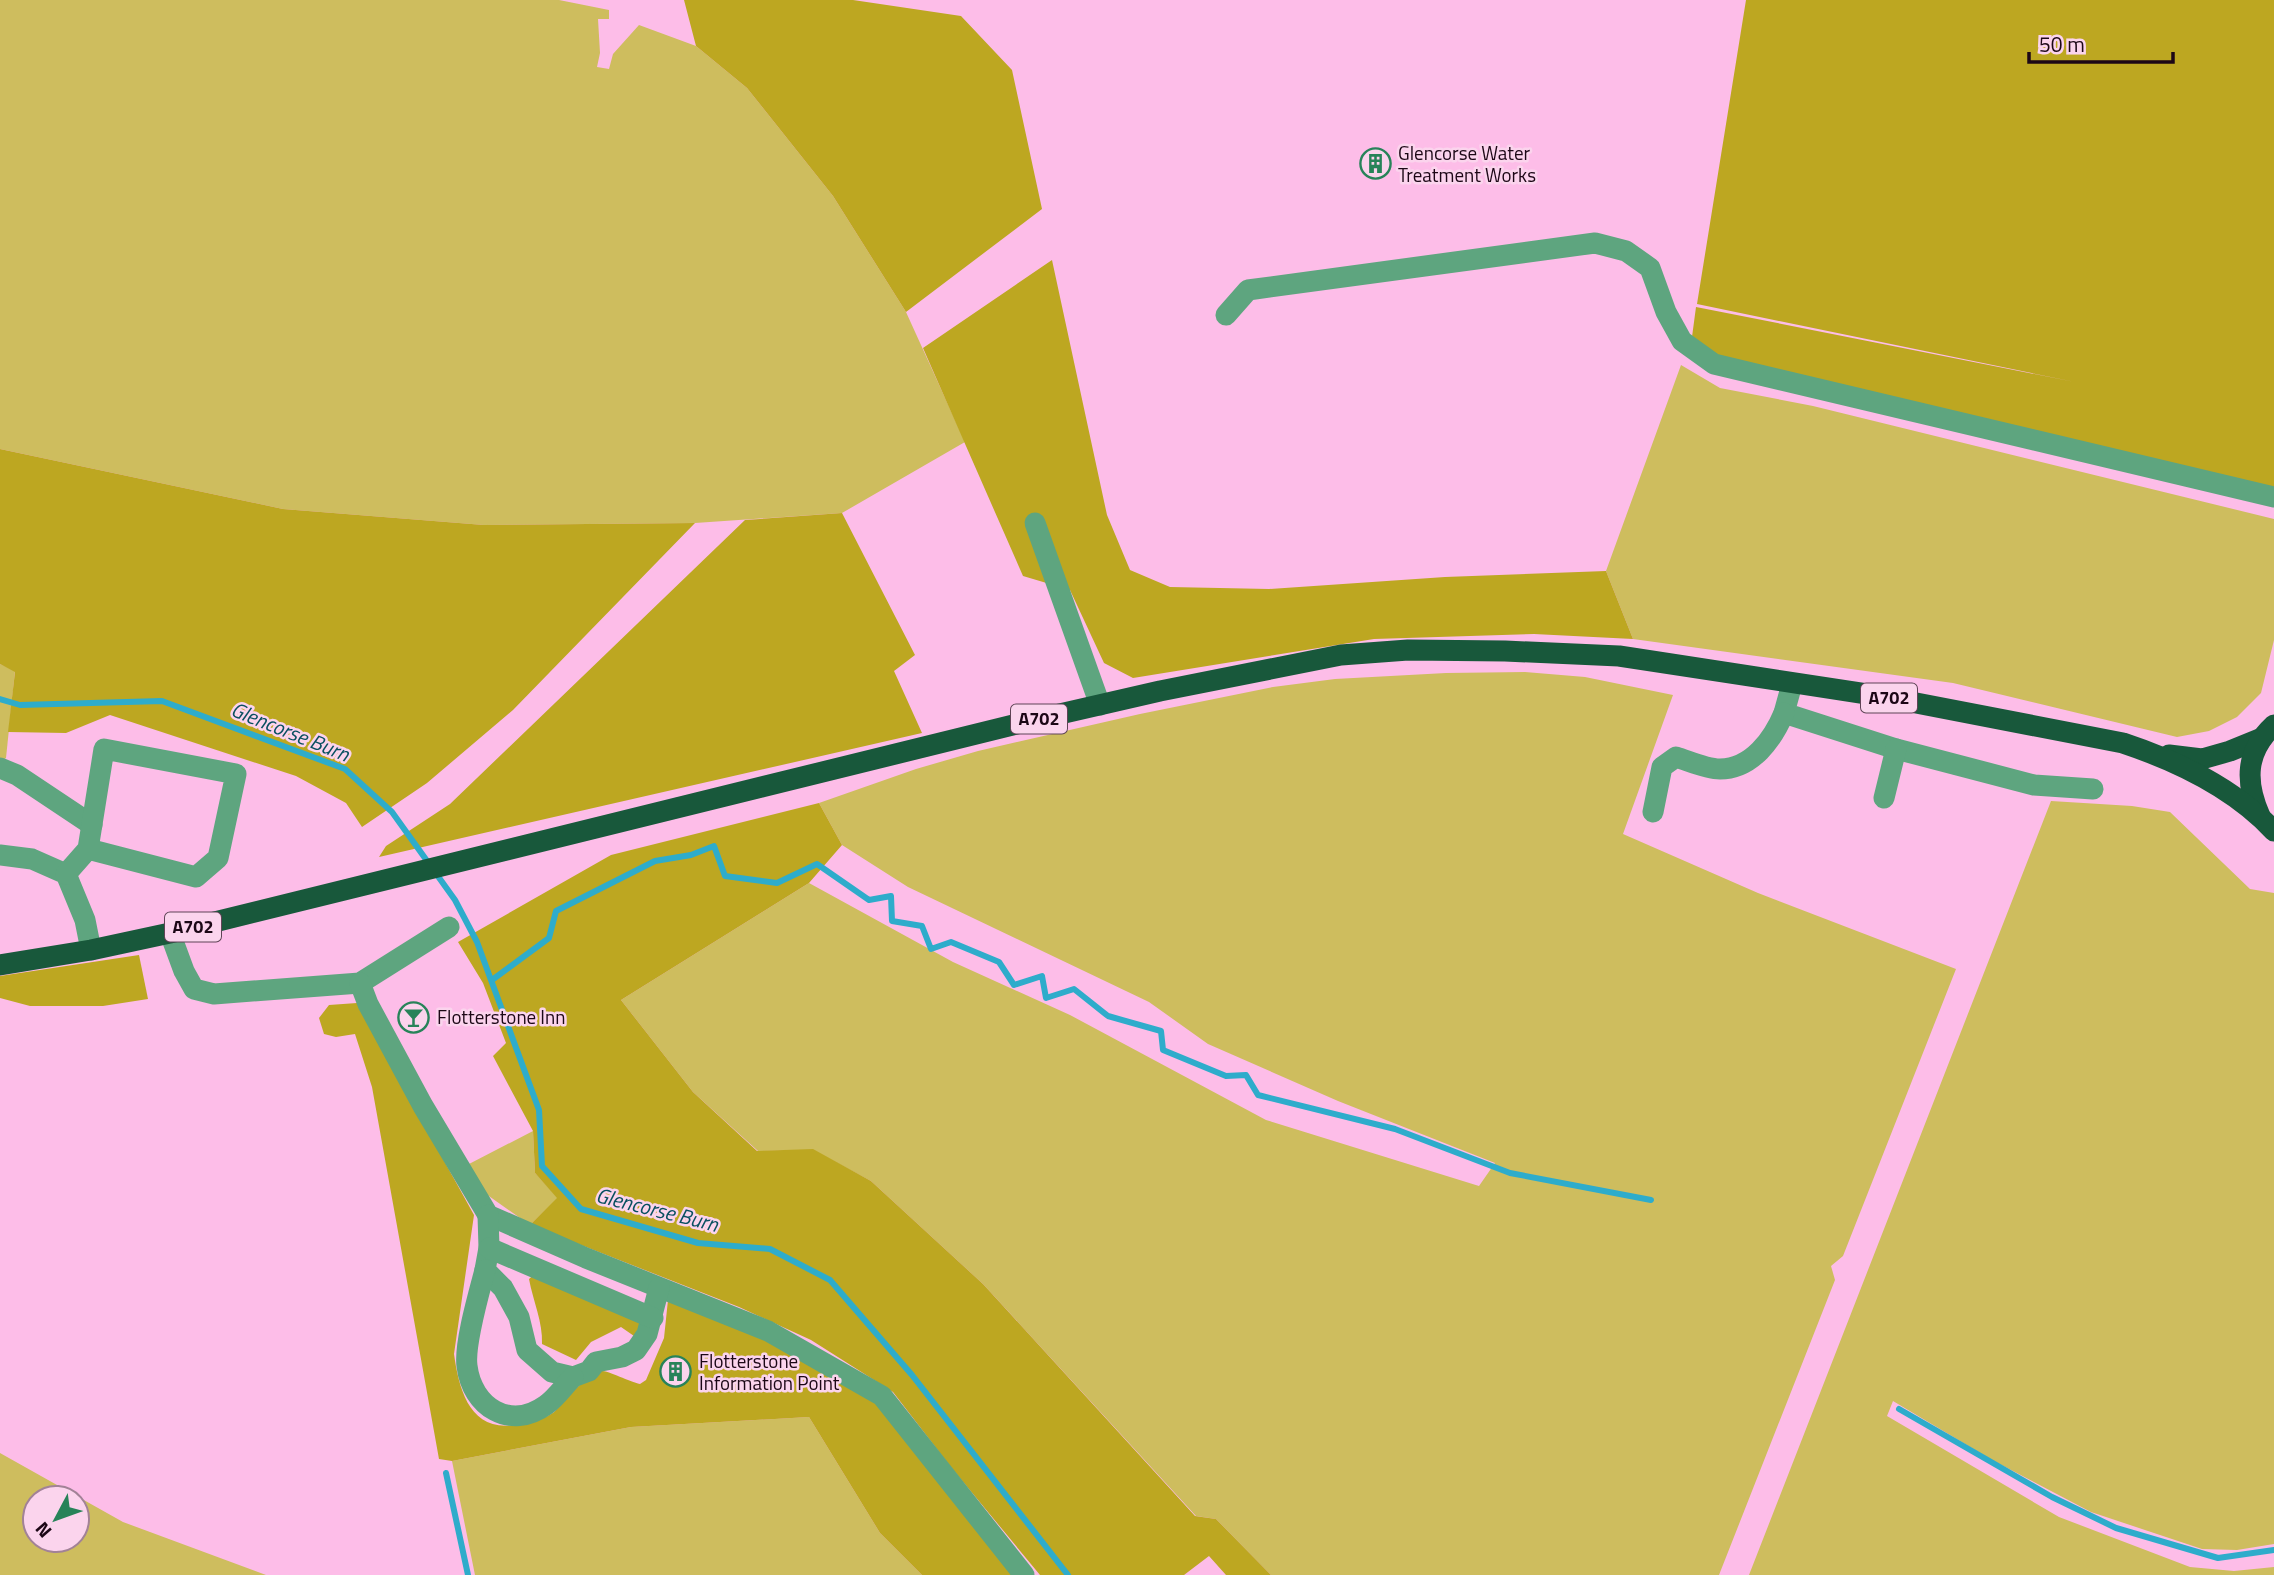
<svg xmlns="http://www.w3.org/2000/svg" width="2274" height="1575" viewBox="0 0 2274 1575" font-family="'Titillium Web',sans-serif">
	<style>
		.green { fill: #cebd5e; fill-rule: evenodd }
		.forest { fill: #bda721 }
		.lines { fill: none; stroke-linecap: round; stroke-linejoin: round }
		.stream { stroke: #2eaccb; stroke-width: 6 }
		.minor { stroke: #5ea57f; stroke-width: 21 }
		.highway { stroke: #18583b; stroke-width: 21 }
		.labels { text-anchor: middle; stroke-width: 5; stroke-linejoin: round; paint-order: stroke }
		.shield { fill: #fbd4ed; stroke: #5f4456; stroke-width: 2 }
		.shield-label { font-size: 18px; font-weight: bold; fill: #1c0716 }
		.poi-label { font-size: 19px; fill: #1c0716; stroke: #fbd4ed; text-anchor: start }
		.water-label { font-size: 21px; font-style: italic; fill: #095060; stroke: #fbd4ed }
	</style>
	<rect width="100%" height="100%" fill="#fdbde8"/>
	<g class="green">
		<polygon points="0,0 559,0 609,10 609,19 598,19 600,53 597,67 609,69 613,54 639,25 696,46 747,88 833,196 906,312 965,442 842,513 695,523 484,525 283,509 0,449"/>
		<polygon points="1681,365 1720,388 1813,406 2274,519 2274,640 2261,693 2237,717 2209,731 2177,737 1953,683 1633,639 1606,571"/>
		<polygon points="0,664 15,671 6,758 0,762"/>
		<polygon points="1525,672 1585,677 1673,695 1623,834 1758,893 1956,969 1843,1256 1831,1266 1835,1280 1719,1575 1271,1575 1216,1519 1196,1516 983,1284 871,1181 813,1150 758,1151 693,1092 621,1000 809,883 953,962 1070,1015 1266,1120 1479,1186 1495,1163 1338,1101 1208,1044 1149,1002 908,887 842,845 819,803 916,769 978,751 1140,714 1273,687 1335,679 1446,673"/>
		<polygon points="2051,801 2132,806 2170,812 2250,889 2274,893 2274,1544 2237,1550 2202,1549 2091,1512 1992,1460 1893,1401 1887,1416 2059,1517 2190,1567 2234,1571 2274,1567 2274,1575 1749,1575"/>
		<polygon points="533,1131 535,1173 558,1198 530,1225 486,1194 469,1164"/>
		<polygon points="809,1417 880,1533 922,1575 475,1575 452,1461 631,1427"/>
		<path d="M0 1453 123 1522 266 1575H0ZM35 1498H77V1540H35Z"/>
	</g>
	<g class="forest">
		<polygon points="684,0 853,0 961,16 1012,70 1042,209 906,312 833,196 747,88 696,46"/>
		<polygon points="1746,0 2274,0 2274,497 1722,361 1692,337 1696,307 2075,382 1697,304"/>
		<polygon points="1052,260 1107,515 1130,570 1170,587 1269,589 1445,577 1606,571 1633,639 1534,634 1374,639 1133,678 1104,663 1070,590 1023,576 923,348"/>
		<polygon points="0,449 283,509 484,525 695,523 513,710 427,783 362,827 346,803 296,776 110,715 66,733 8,732 15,672 0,664"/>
		<polygon points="842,513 915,655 894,671 922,733 379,857 386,846 450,804 745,520"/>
		<polygon points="819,803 842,845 809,883 621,1000 693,1092 757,1151 813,1149 871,1181 983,1284 1195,1516 1216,1519 1271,1575 1226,1575 1209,1556 1184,1575 1040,1575 950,1466 893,1392 811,1340 739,1307 530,1225 557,1198 535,1173 533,1131 493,1056 506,1043 483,983 458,942 611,855"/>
		<polygon points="139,955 148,999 103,1006 30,1006 0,998 0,976"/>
		<path d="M357 1003 474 1215 454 1354C459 1390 470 1432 515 1425 527 1424 541 1420 551 1414 557 1411 561 1403 566 1398 572 1392 591 1374 599 1371 606 1369 629 1382 640 1384L646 1380 664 1338 668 1300 763 1334 876 1401 1017 1575H922L880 1533 809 1417 631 1427 452 1461 439 1459 372 1087 355 1034 336 1037 324 1034 319 1018 329 1005Z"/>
		<path d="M536 1273 644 1320 634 1336 621 1327 591 1342 576 1360 542 1344C543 1322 533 1301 529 1279Z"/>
	</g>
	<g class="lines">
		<g class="stream">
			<polyline points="0,699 20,705 162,701 345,769 392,812 455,900 477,942 539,1110 542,1166 581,1209 698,1243 770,1249 830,1280 912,1375 1068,1575"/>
			<polyline points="492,980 549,938 556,911 655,861 691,855 714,846 725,876 777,883 817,864 869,900 891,896 892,921 922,926 931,949 951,942 999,962 1014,985 1042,976 1046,998 1074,989 1108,1016 1161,1031 1163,1050 1226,1076 1246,1075 1258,1095 1395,1129 1510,1173 1651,1200"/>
			<polyline points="1899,1409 2052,1497 2116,1528 2218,1558 2274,1550"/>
			<polyline points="446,1473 468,1575"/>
		</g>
		<g class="minor">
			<polyline points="1226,315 1248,290 1595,243 1626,251 1650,268 1666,312 1682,341 1714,364 2274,497"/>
			<polyline points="1035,523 1100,705"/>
			<polyline points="1792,684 1784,713 1896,749 2034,785 2093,789"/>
			<polyline points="0,768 17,775 92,825"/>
			<polyline points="1884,798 1896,749"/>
			<path d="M1653 812 1662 767 1676 757C1689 761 1706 769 1720 769 1752 769 1773 739 1784 713"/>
			<polyline points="0,855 32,859 66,874 85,920 91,950"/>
			<polyline points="66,874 88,849 104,749 236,774 218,858 196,877 88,849"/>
			<polyline points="170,933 184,971 194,989 214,994 360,983 449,927"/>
			<polyline points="360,983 368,1004 423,1106 488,1215 586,1258 768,1331 882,1396 1024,1575"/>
			<polyline points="488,1215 489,1248 485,1270 503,1288 519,1317 527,1350 552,1372 573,1377 589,1371 596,1362 622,1357 636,1350 647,1334 659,1288"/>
			<polyline points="489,1248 653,1318"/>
			<path d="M485 1270C479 1293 464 1344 467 1366 472 1407 510 1431 546 1405 556 1398 564 1386 573 1377"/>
		</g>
		<g class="highway">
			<polyline points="2169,755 2202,759 2230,751 2262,738"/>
			<path d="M2260 816C2245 782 2245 752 2274 725"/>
			<path d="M0 965 91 950 170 933 1025 722 1160 691 1341 655 1408 650 1505 651 1619 656 1880 696 2123 743C2177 761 2235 789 2274 831"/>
		</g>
	</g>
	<defs>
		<symbol id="building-ring" viewBox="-11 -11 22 22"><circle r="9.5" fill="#fbd4ed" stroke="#278359" stroke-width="1.5"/><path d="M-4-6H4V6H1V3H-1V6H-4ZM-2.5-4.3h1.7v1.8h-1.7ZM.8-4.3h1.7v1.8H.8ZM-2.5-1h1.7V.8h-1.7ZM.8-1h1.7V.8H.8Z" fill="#278359"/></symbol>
		<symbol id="bar-ring" viewBox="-11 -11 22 22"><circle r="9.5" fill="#fbd4ed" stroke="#278359" stroke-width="1.5"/><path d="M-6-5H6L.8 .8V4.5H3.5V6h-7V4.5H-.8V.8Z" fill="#278359"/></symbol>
	</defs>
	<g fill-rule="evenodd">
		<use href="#building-ring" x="1358" y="146" width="35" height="35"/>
		<use href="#bar-ring" x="396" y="1000" width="35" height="35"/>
		<use href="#building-ring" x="658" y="1354" width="35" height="35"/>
	</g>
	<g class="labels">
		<g class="shield">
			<rect x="1861" y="683.5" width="56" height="29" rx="5"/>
			<rect x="1011" y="704.5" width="56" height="29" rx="5"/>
			<rect x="165" y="912.5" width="56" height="29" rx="5"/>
		</g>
		<g class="shield-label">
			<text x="1889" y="704">A702</text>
			<text x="1039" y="725">A702</text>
			<text x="193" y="933">A702</text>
		</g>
		<g class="poi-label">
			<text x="1398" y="160">Glencorse Water<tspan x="1398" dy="22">Treatment Works</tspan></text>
			<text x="437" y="1024">Flotterstone Inn</text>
			<text x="699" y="1368">Flotterstone<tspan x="699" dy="22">Information Point</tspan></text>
		</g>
		<g class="water-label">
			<text transform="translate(290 732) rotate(22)" y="7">Glencorse Burn</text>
			<text transform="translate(657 1210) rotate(14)" y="7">Glencorse Burn</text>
		</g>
	</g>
	<g transform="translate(56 1519) rotate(229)"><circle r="33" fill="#fbd4ed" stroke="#a28297" stroke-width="2"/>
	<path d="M0-5L12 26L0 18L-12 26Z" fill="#278359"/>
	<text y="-10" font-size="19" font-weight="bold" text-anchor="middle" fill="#1c0716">N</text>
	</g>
	<path d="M2029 52v10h144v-10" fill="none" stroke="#1c0716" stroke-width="3.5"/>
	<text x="2039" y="52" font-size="21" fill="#1c0716" stroke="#fbd4ed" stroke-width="5" paint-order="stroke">50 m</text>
</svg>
